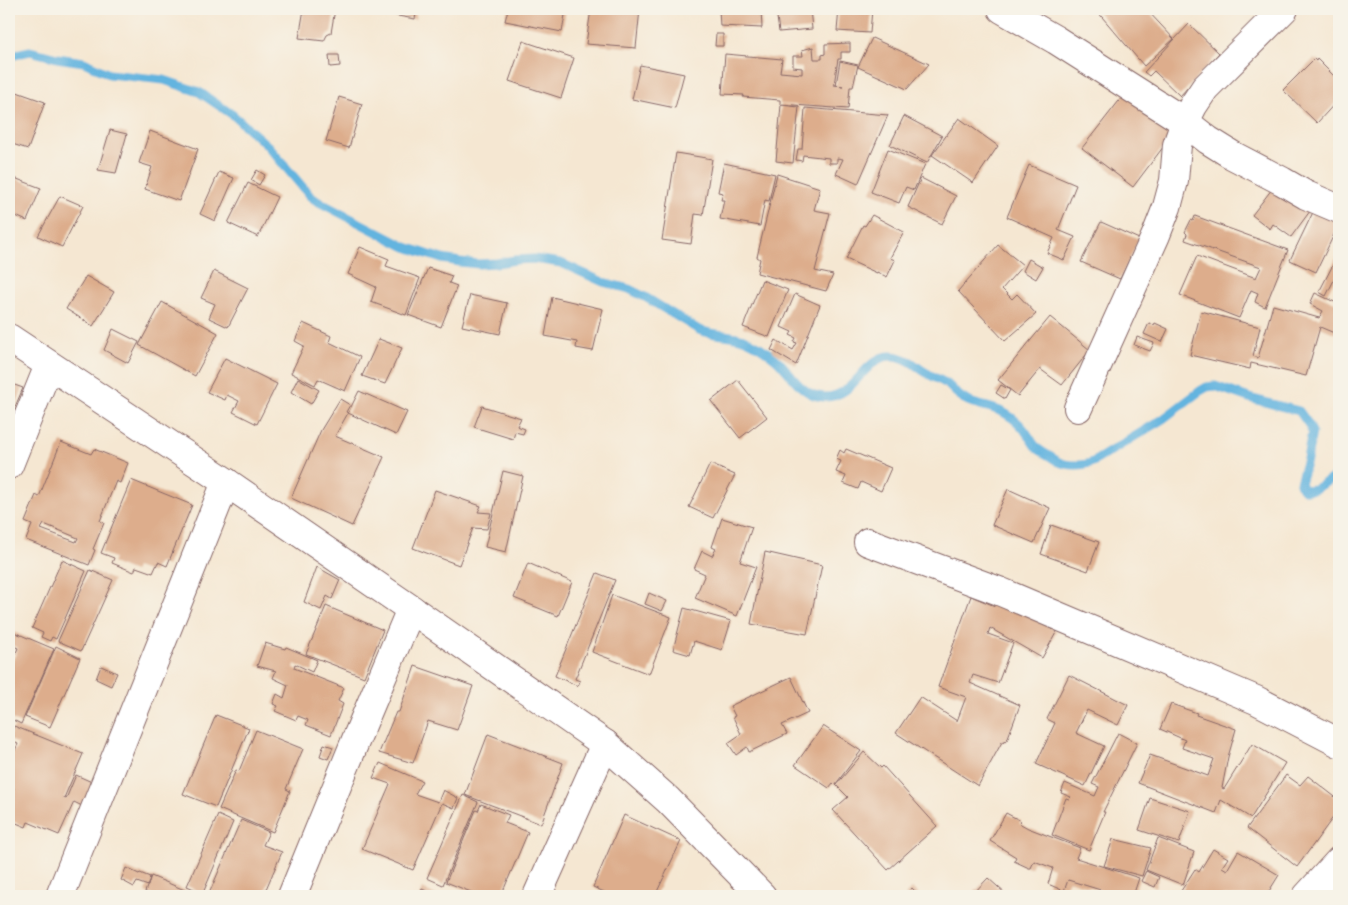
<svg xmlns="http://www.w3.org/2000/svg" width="1348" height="905" viewBox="0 0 1348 905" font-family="Sriracha,sans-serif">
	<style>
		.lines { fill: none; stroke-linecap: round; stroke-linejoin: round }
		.stream { stroke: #64b4df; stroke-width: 9 }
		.building { fill: #ddad8c; fill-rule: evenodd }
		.street-casing { stroke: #866565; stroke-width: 30 }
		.street { stroke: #fff; stroke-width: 28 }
	</style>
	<rect width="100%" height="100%" fill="#f7f3e8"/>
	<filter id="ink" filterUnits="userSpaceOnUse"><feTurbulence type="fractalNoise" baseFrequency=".02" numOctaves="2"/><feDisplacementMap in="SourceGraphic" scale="10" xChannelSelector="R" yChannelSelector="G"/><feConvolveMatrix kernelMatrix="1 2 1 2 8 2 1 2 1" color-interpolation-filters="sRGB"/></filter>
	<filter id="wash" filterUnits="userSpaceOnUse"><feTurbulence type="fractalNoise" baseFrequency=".0096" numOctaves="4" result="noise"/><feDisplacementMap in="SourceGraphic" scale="20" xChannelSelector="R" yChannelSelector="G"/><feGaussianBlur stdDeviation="1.12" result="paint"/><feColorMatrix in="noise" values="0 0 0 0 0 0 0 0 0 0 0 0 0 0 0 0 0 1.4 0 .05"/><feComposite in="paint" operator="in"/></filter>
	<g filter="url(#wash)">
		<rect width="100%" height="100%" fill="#f5e7d2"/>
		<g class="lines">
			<path class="stream" d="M9 57 21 53 30 51 57 58 84 62 109 74 164 80 199 92 233 115 268 146 310 196 317 201 406 247 442 259 460 262 478 264 497 263 515 260 534 259 561 263 603 282 629 289 645 297 699 330C712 335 723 334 736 337 751 340 764 349 776 359 791 372 801 397 825 397 863 397 866 337 911 362 917 366 921 370 927 373 933 377 940 380 947 384 953 389 957 395 964 399 977 407 994 406 1006 414 1015 419 1023 427 1028 435 1031 439 1033 444 1037 448 1039 450 1043 452 1046 454 1050 456 1055 460 1059 462 1068 466 1084 466 1093 462L1163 419 1200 391 1207 387 1215 386 1249 398 1299 411 1309 425 1312 432 1307 459 1300 483 1302 488 1305 490 1315 489 1339 474"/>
		</g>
		<g id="blocks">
			<g class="building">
				<polygon points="304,9 335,9 331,33 327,35 324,41 299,38"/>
				<polygon points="393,9 417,9 415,19 392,15"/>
				<polygon points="508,9 566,9 562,32 505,21"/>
				<polygon points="591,9 640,9 636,48 586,44"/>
				<polygon points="719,9 761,9 762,28 720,26"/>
				<polygon points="776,9 810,9 812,29 779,32"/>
				<polygon points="839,9 872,9 870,33 837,31"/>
				<polygon points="1098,9 1146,9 1174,39 1144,66 1096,10"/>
				<polygon points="1189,24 1219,53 1180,96 1154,71 1149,76 1144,72"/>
				<polygon points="716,34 723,34 723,46 715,46"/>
				<polygon points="872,38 883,43 929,64 907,89 858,67"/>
				<polygon points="523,41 574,58 561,98 509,81"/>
				<polygon points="850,43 850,52 841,52 841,59 838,59 834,85 843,86 836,85 840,61 858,65 853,87 850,87 848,109 780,104 780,100 743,97 744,95 722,94 725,54 782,59 780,72 802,74 802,68 793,67 793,56 803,56 802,50 813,47 814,59 822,59 822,55 825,54 825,44"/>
				<polygon points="329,55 339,55 340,66 330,67"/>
				<polygon points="1314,59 1316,61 1317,59 1339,81 1339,99 1317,123 1283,90"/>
				<polygon points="640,65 684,74 675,108 632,99"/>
				<polygon points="14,91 45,102 28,149 9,143 9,108"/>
				<polygon points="1126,92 1176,130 1133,187 1082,148"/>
				<polygon points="339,97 362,104 349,148 326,141"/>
				<polygon points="781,105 799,107 793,163 776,161"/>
				<polygon points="805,108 888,115 858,184 836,174 843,159 837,158 837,163 829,163 829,158 803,155 802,161 796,160 798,149 802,149"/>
				<polygon points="904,116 942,136 927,163 890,145"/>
				<polygon points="959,118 998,146 973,183 932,155"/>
				<polygon points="110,130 127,134 116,173 98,170"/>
				<polygon points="150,131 198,149 179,201 145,189 152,167 139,163"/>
				<polygon points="888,149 925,164 914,190 906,187 899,203 871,192"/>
				<polygon points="676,153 712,159 703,215 695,214 691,244 662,240"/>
				<polygon points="724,163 775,174 769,201 765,200 760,226 720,219 724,200 721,200 723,193 718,192"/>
				<polygon points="1029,165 1076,185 1058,230 1075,237 1064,260 1047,253 1054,238 1007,217"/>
				<polygon points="257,170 265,175 259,185 251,180"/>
				<polygon points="219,172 234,178 215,221 200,214"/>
				<polygon points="777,174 820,188 814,210 830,213 815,271 833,275 826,291 757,273 760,259 757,257"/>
				<polygon points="9,176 41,188 27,221 9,213"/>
				<polygon points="921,178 956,196 942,224 908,207"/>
				<polygon points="1279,180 1313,207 1291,237 1273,224 1270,229 1252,215"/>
				<polygon points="248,183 277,197 258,237 228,223"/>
				<polygon points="60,196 83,206 62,247 38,236"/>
				<polygon points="1315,208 1339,220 1339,224 1316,272 1290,260"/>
				<polygon points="872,215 904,232 890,258 895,260 887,277 877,272 877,273 846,259 863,225 865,226"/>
				<polygon points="1195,216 1288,250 1265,307 1255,302 1258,293 1251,290 1239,318 1180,295 1197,256 1256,278 1261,267 1185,240 1187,234 1185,232 1191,220 1193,221"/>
				<polygon points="1101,222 1139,239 1120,279 1081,262"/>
				<polygon points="998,245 1023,265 1002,289 1012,299 1017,294 1036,314 1005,341 958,291"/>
				<polygon points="360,247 389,259 386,266 420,278 406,315 371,302 376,287 348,274"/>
				<polygon points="1337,257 1339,259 1339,270 1326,296 1319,292"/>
				<polygon points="1029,259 1043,267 1036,279 1023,271"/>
				<polygon points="428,268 452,276 449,283 457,286 441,327 408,315"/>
				<polygon points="214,271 248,288 228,327 209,318 215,304 201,298"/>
				<polygon points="86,276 114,292 93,326 66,309"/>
				<polygon points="762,280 788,290 769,337 743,327"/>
				<polygon points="1315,293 1339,304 1339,335 1320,327 1306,376 1251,363 1250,369 1190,355 1201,311 1260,327 1253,356 1258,358 1273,305 1319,318 1323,311 1310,304"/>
				<polygon points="795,294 820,305 796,365 771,350 776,340 793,350 797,343 794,342 796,338 790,335 792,332 781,327"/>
				<polygon points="470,295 507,303 500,334 462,326"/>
				<polygon points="552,297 603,309 593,351 576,348 577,342 545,336"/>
				<polygon points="162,302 218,333 195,376 139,345"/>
				<polygon points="1050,317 1090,350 1062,385 1040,369 1018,396 998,380"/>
				<polygon points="303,323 331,336 329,342 360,357 345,391 318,379 315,385 291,373 304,346 295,341"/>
				<polygon points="1149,323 1154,325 1155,323 1168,329 1162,342 1144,334"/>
				<polygon points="113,329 139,342 128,363 104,350"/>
				<polygon points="1137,337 1154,343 1150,351 1134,345"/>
				<polygon points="379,339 402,348 385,384 362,376"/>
				<polygon points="225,358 277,384 257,424 233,412 239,401 227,395 225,400 207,392"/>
				<polygon points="298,378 319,390 311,404 291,392"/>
				<polygon points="738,380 767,417 740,438 711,401"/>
				<polygon points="9,383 23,388 9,421"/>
				<polygon points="1001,385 1010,390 1005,399 996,393"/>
				<polygon points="359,391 407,412 396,435 348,413"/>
				<polygon points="340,399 350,405 346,412 348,413 335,436 384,457 352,526 291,498 321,430"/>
				<polygon points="482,406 521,418 517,426 525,429 523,434 515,432 513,439 474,427"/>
				<path d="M61 442 91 454 94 449 128 463 120 483 116 481 100 521 104 523 93 549 95 550 89 565 26 540 32 525 25 522 36 495 39 497ZM44 524 78 538 76 542 41 529Z"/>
				<polygon points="846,449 891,468 881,491 861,482 858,489 843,483 846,476 836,472 841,461 836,459 840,450 844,453"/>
				<polygon points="710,464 735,475 713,518 689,507"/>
				<polygon points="503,471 523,476 506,552 485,547"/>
				<polygon points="131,480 192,505 167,566 158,562 153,573 136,567 134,572 112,563 114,558 101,553"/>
				<polygon points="1008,489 1050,508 1034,543 992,525"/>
				<polygon points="435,490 481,506 478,512 491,513 487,529 473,528 459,565 413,548"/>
				<polygon points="722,518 752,527 740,562 756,567 737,616 695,598 705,574 694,569 702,551 712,556 716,549 712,547"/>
				<polygon points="1051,525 1099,542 1088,571 1041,554"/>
				<polygon points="765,552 822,565 807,634 751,624"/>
				<polygon points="62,560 86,571 56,639 52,637 50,641 41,637 43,633 32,628"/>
				<polygon points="528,563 572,582 558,616 514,598"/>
				<polygon points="317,567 340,580 332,599 327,596 321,610 304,602"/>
				<polygon points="90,570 113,580 81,651 58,641"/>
				<polygon points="597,573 615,580 575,679 580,681 578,686 555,676"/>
				<polygon points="649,593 667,601 662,611 645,604"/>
				<polygon points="612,595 671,617 649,674 592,652"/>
				<polygon points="971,596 995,606 999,598 1057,631 1042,658 990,628 988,634 1013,643 998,683 973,675 970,683 1020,705 1007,740 1002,742 978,786 896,733 920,697 957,721 966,697 938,687"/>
				<polygon points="326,606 383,630 364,677 306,654"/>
				<polygon points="684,608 731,621 722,650 694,641 690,655 673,650"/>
				<polygon points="9,630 54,649 21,724 9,718 9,669 18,648 9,644"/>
				<polygon points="265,643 285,649 286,647 317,660 312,672 295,664 294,668 344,688 338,701 343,704 331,735 306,725 308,720 298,716 296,720 275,711 278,706 273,704 277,694 284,698 288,685 273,678 276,671 257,666"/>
				<polygon points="56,646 80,658 50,727 25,717"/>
				<polygon points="101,666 117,673 111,686 96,679"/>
				<polygon points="415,666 473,686 457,730 428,721 413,763 379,753 396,712 399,712"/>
				<polygon points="1069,675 1128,705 1118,725 1087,710 1076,733 1104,746 1085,786 1036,764 1055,723 1047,719"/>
				<polygon points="791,677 808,713 782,725 787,734 749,752 747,747 736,755 728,743 741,734 733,717 735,716 730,706"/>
				<polygon points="1171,704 1197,713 1196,715 1236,729 1228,757 1222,788 1224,789 1252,744 1285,763 1251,818 1221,800 1216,813 1138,783 1150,755 1208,776 1214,759 1182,748 1185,740 1160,729"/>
				<polygon points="216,715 249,728 216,807 183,794"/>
				<polygon points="14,726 83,754 64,798 66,799 76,775 94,783 84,807 74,802 59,835 28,822 26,827 9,820 9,802 14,788 9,786 9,749 14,752 18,744 9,739"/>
				<polygon points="823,726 861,751 835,785 833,783 829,788 795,765"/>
				<polygon points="256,730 303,749 286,789 290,791 273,832 219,809 236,770 239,771"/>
				<polygon points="1118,733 1137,743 1103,812 1105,812 1089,850 1052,835 1066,798 1069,799 1071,797 1061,793 1065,783 1095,796 1099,787 1092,784"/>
				<polygon points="488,734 563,763 541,824 465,795"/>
				<polygon points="324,744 333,747 328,759 320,756"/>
				<polygon points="864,752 881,768 883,766 937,826 888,870 833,810 848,797 836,785"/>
				<polygon points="380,763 422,781 415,794 438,802 443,790 458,798 454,808 442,803 413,870 362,849 390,784 373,778"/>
				<polygon points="1286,775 1300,785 1308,776 1339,800 1339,808 1336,811 1337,812 1297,867 1247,828"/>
				<polygon points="463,795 478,802 443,885 427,878"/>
				<polygon points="1150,798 1190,811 1179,843 1139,830"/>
				<polygon points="481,804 509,815 505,823 528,832 501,896 481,896 446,882 476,810 478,811"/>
				<polygon points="1006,813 1021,821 1019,823 1028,828 1080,848 1076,858 1139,878 1133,896 1120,896 1068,880 1064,891 1048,884 1053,868 1034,861 1031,868 1029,868 1014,861 1016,857 990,841"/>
				<polygon points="218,815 233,822 203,893 187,886"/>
				<polygon points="624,815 681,841 655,896 613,896 593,887"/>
				<polygon points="241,820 269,832 263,845 282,852 263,896 208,896"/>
				<polygon points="1158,838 1194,852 1183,885 1146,870"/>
				<polygon points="1113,839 1151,848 1142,876 1104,866"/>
				<polygon points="1213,849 1228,858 1222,867 1227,870 1238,851 1279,875 1266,896 1181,896 1179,894 1195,869 1199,872"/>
				<polygon points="126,868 139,874 140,873 150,877 148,886 137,882 134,887 121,880"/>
				<polygon points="1146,871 1159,877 1155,887 1141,881"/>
				<polygon points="151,876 199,896 155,896 145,892"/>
				<polygon points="988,878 1008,896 971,896"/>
				<polygon points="912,888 920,896 904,896"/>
				<polygon points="422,889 438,896 419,896"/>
			</g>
		</g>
	</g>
	<g filter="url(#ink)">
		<use href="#blocks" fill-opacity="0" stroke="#866565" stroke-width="1"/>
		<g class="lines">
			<defs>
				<g id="street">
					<polyline points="1002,9 1056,40 1185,122 1208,140 1232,155 1282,181 1306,195 1339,209"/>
					<polyline points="9,338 226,482 411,609 605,744 668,800 762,896"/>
					<polyline points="1078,408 1156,235 1167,207 1174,181 1177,145 1185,122 1193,106 1205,88 1284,9"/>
					<polyline points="9,465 49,365"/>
					<polyline points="868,542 999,591 1256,700 1339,743"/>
					<polyline points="60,896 226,482"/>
					<polyline points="292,896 357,737 411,609"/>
					<polyline points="537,896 605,744"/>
					<polyline points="1307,896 1339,861"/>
				</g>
			</defs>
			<use href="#street" class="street-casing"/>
			<use href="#street" class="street"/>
		</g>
	</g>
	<rect width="1348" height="905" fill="none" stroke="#f7f3e8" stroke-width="30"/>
</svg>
